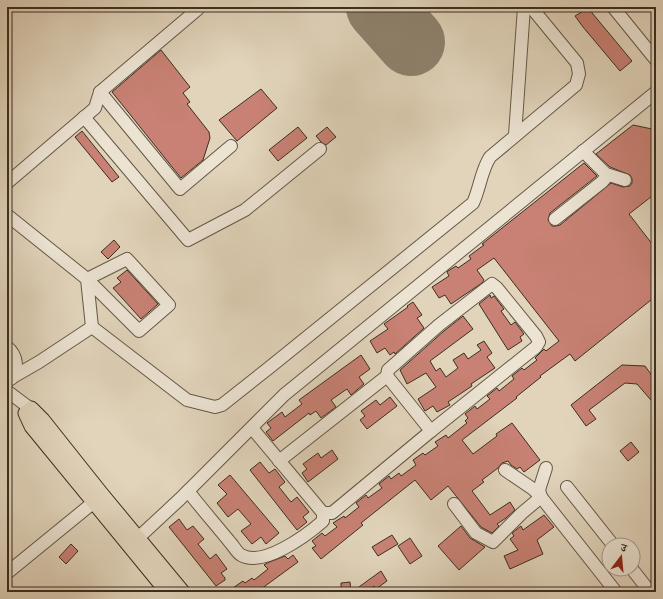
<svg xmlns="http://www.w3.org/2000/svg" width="663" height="599" viewBox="0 0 663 599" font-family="'Libre Caslon Text','Noto Serif Devanagari',serif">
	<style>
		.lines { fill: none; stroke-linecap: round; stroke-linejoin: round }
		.runway { stroke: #8e826e; stroke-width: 68 }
		.building { fill: #c88174; stroke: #3b2f20 }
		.minor-casing { stroke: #645847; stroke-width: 14 }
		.major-casing { stroke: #3b2f20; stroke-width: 17 }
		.minor { stroke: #ece3d3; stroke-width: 12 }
		.major { stroke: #e1d4bb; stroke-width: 15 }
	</style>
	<rect width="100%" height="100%" fill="#e1d4bb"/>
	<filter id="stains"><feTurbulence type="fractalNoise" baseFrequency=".005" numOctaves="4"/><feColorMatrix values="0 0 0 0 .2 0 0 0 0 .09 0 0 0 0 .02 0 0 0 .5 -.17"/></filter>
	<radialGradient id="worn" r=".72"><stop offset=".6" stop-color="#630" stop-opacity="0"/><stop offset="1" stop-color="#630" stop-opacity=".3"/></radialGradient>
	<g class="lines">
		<polyline class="runway" points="380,7 411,42"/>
	</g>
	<g class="building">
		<polygon points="588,8 632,61 620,71 583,27 575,16"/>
		<polygon points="161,50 190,87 183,93 190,102 187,104 209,132 210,138 203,160 181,178 112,92"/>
		<polygon points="261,89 277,108 237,141 219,120"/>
		<polygon points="633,125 652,129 656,132 656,193 629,214 656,249 656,296 575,361 570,354 540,376 541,377 516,397 517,398 462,440 473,454 497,436 496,434 512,423 540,460 524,472 520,467 517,469 511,465 508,461 502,463 498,468 482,480 484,482 472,491 490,515 510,502 515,510 506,518 497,524 499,526 492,533 481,527 448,486 431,500 415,480 361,523 363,525 321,559 312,548 316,546 312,541 322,533 325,536 337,527 333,523 344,516 345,518 359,507 356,503 366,495 368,498 382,488 379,484 389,476 391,479 399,473 401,476 416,465 413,460 423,453 425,455 438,446 435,442 446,435 448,438 467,423 465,421 468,418 465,414 475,406 477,409 490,399 487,396 497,388 499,391 514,379 512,376 522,368 524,370 537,360 535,358 544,349 546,351 559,341 494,258 477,270 484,280 482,283 451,304 445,295 439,298 432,287 449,276 447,272 448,271 456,266 458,268 471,259 469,256 484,245 482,244 584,163 597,176 550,213 548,220 552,226 556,226 560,225 611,183 623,187 630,186 632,183 632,179 630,175 610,167 596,154"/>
		<polygon points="298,127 307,138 278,161 269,150"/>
		<polygon points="327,127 336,137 326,145 321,142 316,136"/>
		<polygon points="82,131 119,177 112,182 75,137"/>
		<polygon points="114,240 120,247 108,259 101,252"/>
		<polygon points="127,270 158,304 141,319 113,288 121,282 117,278"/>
		<polygon points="490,295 491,298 494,296 504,309 501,311 511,325 515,322 524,334 520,337 522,341 508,350 479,304"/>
		<polygon points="413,302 422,315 417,318 424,328 395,354 394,352 390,355 385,348 377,353 370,341 388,329 384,324 408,307 407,306"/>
		<polygon points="463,316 473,329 430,361 436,371 440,368 446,377 458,368 453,360 464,353 468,359 481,350 477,345 484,341 492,353 487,357 495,368 471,384 472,386 448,402 450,405 437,412 433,406 425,411 418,399 436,387 426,373 407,384 400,370 444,331"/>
		<polygon points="361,355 370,369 359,377 364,384 351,395 347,389 331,400 336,407 321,418 316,411 310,415 309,413 273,441 266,432 271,428 267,423 282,412 285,417 302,404 299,400"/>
		<polygon points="622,365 645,366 656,381 656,406 637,384 625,383 589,410 596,419 586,426 571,405"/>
		<polygon points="390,397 397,406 367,429 360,420 365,416 361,411 376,400 380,405"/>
		<polygon points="631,442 639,452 628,461 620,451"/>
		<polygon points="332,450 338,459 308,482 302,473 307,469 303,464 318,453 321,458"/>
		<polygon points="260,462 269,473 275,469 285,482 279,487 291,502 297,497 309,512 303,517 307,522 297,530 250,470"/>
		<polygon points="230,475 279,533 266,544 261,537 252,544 241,531 251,524 238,509 228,517 217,503 227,494 218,485"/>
		<polygon points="544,515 554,527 537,540 543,554 510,569 504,556 518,550 510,539 514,536 512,533 521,526 523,530"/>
		<polygon points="179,519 187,530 193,526 204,539 198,544 210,559 216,554 227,569 221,573 225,578 225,580 216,586 169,527"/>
		<polygon points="461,526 470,538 485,547 459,570 438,546"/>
		<polygon points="392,535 398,544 378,556 372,547"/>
		<polygon points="410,538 422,556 410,564 398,546"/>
		<polygon points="71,544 78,551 66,564 59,557"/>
		<polygon points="293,555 298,562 261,589 264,592 227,592 243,581 245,583 252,578 254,580 268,569 264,565 267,563 285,556 288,559"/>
		<polygon points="381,571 387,581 376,589 374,586 367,592 352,592"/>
		<polygon points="350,582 351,592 341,592 341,583"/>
	</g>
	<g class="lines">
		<defs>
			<g id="minor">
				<polyline points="613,7 656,60"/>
				<polyline points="100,92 180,189 231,146"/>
				<polyline points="84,117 188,240 245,210 320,149"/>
				<polyline points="515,135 524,7"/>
				<polyline points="583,151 606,174 625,180"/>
				<polyline points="7,183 95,108 100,92 198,9"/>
				<polyline points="7,215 87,279 139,331 169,305 127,259 87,279 92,327 39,362 13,377"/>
				<polyline points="555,219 602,182 608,175"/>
				<path d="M92 327 187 400 215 407 222 405 270 367 473 203C480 188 481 171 490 157L576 85 579 74 577 63 531 7"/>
				<path d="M7 347C17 355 19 369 11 379"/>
				<polyline points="387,376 388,370 439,325 492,284 497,288 536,336 539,342 536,347 431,431"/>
				<polyline points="7,391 31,409"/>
				<polyline points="279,461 387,376 431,431 332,513 323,513"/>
				<polyline points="505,470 533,489 541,497"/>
				<polyline points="567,487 613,545"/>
				<path d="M188 491C201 508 216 525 229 541 233 545 237 553 241 555 263 568 307 535 323 521V513L252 428"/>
				<polyline points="541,497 539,490 546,468"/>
				<polyline points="454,504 476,533 493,542 522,513 541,497 616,592"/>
				<polyline points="138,538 180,499 284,395 656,92"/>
				<polyline points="632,569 650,592"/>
				<polyline points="7,573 94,502"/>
			</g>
			<g id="major">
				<polyline points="31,409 42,420 100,493 182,592"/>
				<polyline points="26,413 32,426 168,592"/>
			</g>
		</defs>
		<use href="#minor" class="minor-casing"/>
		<use href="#major" class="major-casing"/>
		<use href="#minor" class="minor"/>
		<use href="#major" class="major"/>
	</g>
	<rect width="663" height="599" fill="none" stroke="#e1d4bb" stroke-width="24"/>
	<rect x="8" y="8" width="647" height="583" fill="none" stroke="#3b2f20" stroke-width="2"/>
	<rect x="12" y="12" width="639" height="575" fill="none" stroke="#3b2f20"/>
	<g transform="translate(621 557) rotate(16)"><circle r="19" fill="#ece3d3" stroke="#a59b8b"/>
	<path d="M0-3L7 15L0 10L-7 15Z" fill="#8f2418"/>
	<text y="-6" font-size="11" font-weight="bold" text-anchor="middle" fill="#3b2f20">उ</text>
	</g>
	<rect width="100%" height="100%" filter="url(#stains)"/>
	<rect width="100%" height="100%" fill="url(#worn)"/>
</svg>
